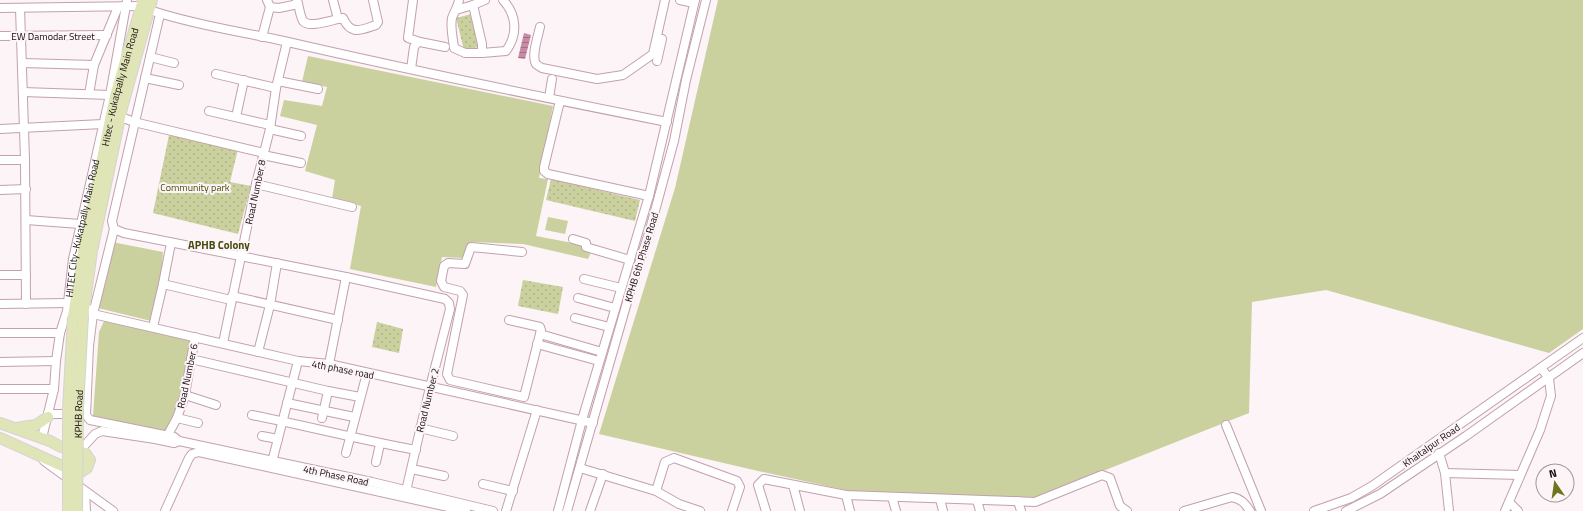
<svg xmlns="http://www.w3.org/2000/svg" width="1583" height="511" viewBox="0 0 1583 511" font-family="'Titillium Web',sans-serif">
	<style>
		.green { fill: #cad19e }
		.park { fill: url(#park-dots) }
		.water { fill: url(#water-rules) }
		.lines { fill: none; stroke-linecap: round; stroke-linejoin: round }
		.minor-casing { stroke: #c3a0af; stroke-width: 10 }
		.major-casing { stroke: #d5d3d4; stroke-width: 12 }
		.minor { stroke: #fff; stroke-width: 8 }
		.major { stroke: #dfe5b6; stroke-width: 10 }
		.major-bridge-casing { stroke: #d5d3d4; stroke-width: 12; stroke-linecap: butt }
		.major-bridge { stroke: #dfe5b6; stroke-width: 10 }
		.labels { text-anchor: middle; stroke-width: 4; stroke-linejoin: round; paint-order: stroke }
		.street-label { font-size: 10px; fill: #15090f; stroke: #fcf4f7 }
		.park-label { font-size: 10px; fill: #454b00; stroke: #fcf4f7 }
		.neighbourhood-label { font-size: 11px; font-weight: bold; fill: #454a0e; stroke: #fcf4f7 }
	</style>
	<defs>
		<pattern id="park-dots" width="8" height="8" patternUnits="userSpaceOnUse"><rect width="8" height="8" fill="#cad19e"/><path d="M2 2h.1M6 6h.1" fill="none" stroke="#adb287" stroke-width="1.8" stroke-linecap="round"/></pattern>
		<pattern id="water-rules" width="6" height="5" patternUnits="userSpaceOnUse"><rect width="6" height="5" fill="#c88ba6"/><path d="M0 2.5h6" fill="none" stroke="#a17086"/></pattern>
	</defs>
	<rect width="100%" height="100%" fill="#fcf4f7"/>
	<g class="green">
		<polygon points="718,0 1583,0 1583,329 1549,353 1326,290 1252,302 1249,413 1035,498 850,491 758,471 599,434 675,188"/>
		<polygon points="308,56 553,106 539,178 548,179 536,236 583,245 583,250 591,252 588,259 523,244 470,242 463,258 442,257 436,287 350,269 361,206 332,199 335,180 305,171 317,125 280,116 284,100 322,106 327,87 302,82"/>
		<polygon points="548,217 568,221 565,234 545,230"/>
		<polygon points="112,242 163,252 162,269 151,321 98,308"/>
		<polygon points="105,319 191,338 179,400 166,431 93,416 99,332"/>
	</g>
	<g class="park">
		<polygon points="471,14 479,47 464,50 456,18"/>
		<polygon points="169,135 238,149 230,182 251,186 238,234 153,213"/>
		<polygon points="551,179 640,200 635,221 546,200"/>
		<polygon points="523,280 563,287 558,314 518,306"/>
		<polygon points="377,322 403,329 399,353 372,347"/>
	</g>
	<polygon class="water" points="524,33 531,35 525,59 518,58"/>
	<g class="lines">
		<defs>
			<g id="minor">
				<polyline points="267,0 270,7 279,8 298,4"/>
				<path d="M297 0C299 6 300 16 303 21 309 29 334 19 343 18 351 36 361 30 376 25L378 22 373 0"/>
				<polyline points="333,0 338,19"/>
				<polyline points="413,0 408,38 420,42 445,47"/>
				<polyline points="680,0 694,3"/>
				<polyline points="473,5 485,0"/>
				<polyline points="0,8 141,6"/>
				<polyline points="20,8 25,160"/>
				<path d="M456 10 473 5 482 44V53H465L454 48C453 38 450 27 452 18 454 12 458 7 459 0"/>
				<path d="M156 12C199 26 244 32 288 42 414 71 541 97 667 122"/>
				<polyline points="160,14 112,221 114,229 124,233 346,277 445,299 449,303 450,309 430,387 406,491"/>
				<path d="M540 27C538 36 531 56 536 64 538 66 540 67 542 68L597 79 623 75 653 54 665 0"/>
				<polyline points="0,36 107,35"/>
				<polyline points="262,37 270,7"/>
				<path d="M482 53 506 51C518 35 517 15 503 0"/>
				<polyline points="150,57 174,63"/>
				<polyline points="657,61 662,39"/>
				<polyline points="22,63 94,65"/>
				<polyline points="411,69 414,47 418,42"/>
				<polyline points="216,74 276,88"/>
				<polyline points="145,78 179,85"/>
				<polyline points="278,81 318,89"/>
				<polyline points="23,92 110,95"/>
				<polyline points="89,94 94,65 118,7"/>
				<polyline points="549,98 552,79"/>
				<polyline points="560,101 544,167 544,171 548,174 649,196"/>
				<polyline points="209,111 270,125"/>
				<polyline points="121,117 134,122 264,153"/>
				<polyline points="236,117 244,80"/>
				<polyline points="0,129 103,124 107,125"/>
				<polyline points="270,129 301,136"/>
				<polyline points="263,155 301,163"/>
				<polyline points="0,160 25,160 26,304"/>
				<polyline points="256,184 352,207"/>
				<polyline points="0,190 26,189"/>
				<polyline points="26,220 80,224"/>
				<polyline points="114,229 93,314 298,361 329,364 593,423"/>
				<polyline points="573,239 586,243 586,247 630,260"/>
				<polyline points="0,275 26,275"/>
				<polyline points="584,279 621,288"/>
				<polyline points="163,284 231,300"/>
				<polyline points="232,296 338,320"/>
				<polyline points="578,298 615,308"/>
				<polyline points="0,304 67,303"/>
				<polyline points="92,309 93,314 89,346 86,415 90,420 174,437 179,441 372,482 493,511"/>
				<polyline points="575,318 609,327"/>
				<polyline points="509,320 540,327 541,330 524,397 450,380 447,374 463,295 460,291 444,287 441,281 444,266 448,263 465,264 471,247 522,252"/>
				<polyline points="153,327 163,284 171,243"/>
				<polyline points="0,333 60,333"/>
				<polyline points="540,334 602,352"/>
				<polyline points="223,343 256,184 270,129 276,88 287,42"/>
				<polyline points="537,344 599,361"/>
				<polyline points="258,352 270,305 277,263"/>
				<polyline points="191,359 328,391 360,397"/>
				<polyline points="0,362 56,361"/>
				<polyline points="329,364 346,277"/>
				<polyline points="0,389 54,389"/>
				<polyline points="185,395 216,405"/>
				<polyline points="287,403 354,417"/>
				<polyline points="48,414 73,414"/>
				<path d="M252 415C307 426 361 440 416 450"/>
				<polyline points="177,418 198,423"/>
				<polyline points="322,418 328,391"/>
				<polyline points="1226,425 1261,511"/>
				<polyline points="420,428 453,436"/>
				<polyline points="262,436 278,439"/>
				<path id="s1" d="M42 438 54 389 56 361 60 333 67 311 73 259 110 95 127 0"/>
				<polyline points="165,440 177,418 185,395 195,337"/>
				<polyline points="72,444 85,445 95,434 102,431 155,439 174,443 179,441"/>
				<polyline points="346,453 367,373"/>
				<polyline points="1439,453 1445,473 1449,511"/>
				<polyline points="44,461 113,511"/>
				<polyline points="272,462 298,361"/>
				<polyline points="376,462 380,444"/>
				<polyline points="580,468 656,491 679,504 700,511"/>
				<polyline points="412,469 444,476"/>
				<polyline points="1445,473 1520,475"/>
				<polyline points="483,484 513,491"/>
				<polyline points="793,485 800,511"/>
				<polyline points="656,491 665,462 674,458 737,481 740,487 732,511"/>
				<polyline points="85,492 86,511"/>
				<polyline points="846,495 850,511"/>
				<polyline points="892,497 896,511"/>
				<polyline points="940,499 943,511"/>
				<polyline points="977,500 980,511"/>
				<polyline points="1018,501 1021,511"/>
				<polyline points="1509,502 1518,511"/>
				<polyline points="165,511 189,458 192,454 199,452 466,511"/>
				<polyline points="506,511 537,410"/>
				<polyline points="558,511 582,420 649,196 695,0"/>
				<polyline points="567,511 632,285 649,233 674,141 686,80 706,0"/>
				<polyline points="590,511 603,474"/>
				<polyline points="766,511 758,485 764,479 846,495 1035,502 1102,475 1110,478 1120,506 1127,511"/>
				<path d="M1184 511 1232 497C1241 499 1245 503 1250 511"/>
				<polyline points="1314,511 1351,498 1372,486 1583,338"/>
				<polyline points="1346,511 1380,494 1466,436 1583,353"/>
				<polyline points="1505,511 1540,430 1551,396 1549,378 1541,368"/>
			</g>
			<g id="major">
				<polyline points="83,316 92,251 122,108 152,0"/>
				<path id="s2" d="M73 317 84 245 115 96 143 0"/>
				<polyline points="0,423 50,441 61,447 80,451 86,454 90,460 87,468 81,472 71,470 0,438"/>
				<polyline points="16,428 36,425 48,417"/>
			</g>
		</defs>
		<use href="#minor" class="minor-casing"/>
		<use href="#major" class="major-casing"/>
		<use href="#minor" class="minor"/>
		<use href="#major" class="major"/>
		<defs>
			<g id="major-bridge">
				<polyline points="68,511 68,409 73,317"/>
				<path id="s3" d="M77 511 78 408 83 316"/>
			</g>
		</defs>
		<use href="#major-bridge" class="major-bridge-casing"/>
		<use href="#major-bridge" class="major-bridge"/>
	</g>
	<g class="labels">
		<g class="street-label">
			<text x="53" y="40">EW Damodar Street</text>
			<text dy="4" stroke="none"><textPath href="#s2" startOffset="235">Hitec - Kukatpally Main Road</textPath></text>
			<text transform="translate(255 192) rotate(-78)" y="4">Road Number 8</text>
			<text dy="4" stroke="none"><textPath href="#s1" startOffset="214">HITEC City–Kukatpally Main Road</textPath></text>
			<text transform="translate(641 257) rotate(-73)" y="4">KPHB 6th Phase Road</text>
			<text transform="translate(343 369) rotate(11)" y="4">4th phase road</text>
			<text transform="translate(187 376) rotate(-78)" y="4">Road Number 6</text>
			<text transform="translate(427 400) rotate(-76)" y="4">Road Number 2</text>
			<text dy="4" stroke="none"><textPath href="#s3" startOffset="97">KPHB Road</textPath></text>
			<text transform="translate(1431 445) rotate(-35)" y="4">Khaitalpur Road</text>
			<text transform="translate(336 475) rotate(12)" y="4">4th Phase Road</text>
		</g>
		<g class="park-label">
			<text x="195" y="191">Community park</text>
		</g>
		<g class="neighbourhood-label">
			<text x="219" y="249">APHB Colony</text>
		</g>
	</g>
	<g transform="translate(1555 483) rotate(347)"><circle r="19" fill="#fcf4f7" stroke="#a0969a"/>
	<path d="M0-3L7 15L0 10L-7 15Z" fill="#6d751e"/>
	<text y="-6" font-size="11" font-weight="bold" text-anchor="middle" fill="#15090f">N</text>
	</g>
</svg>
